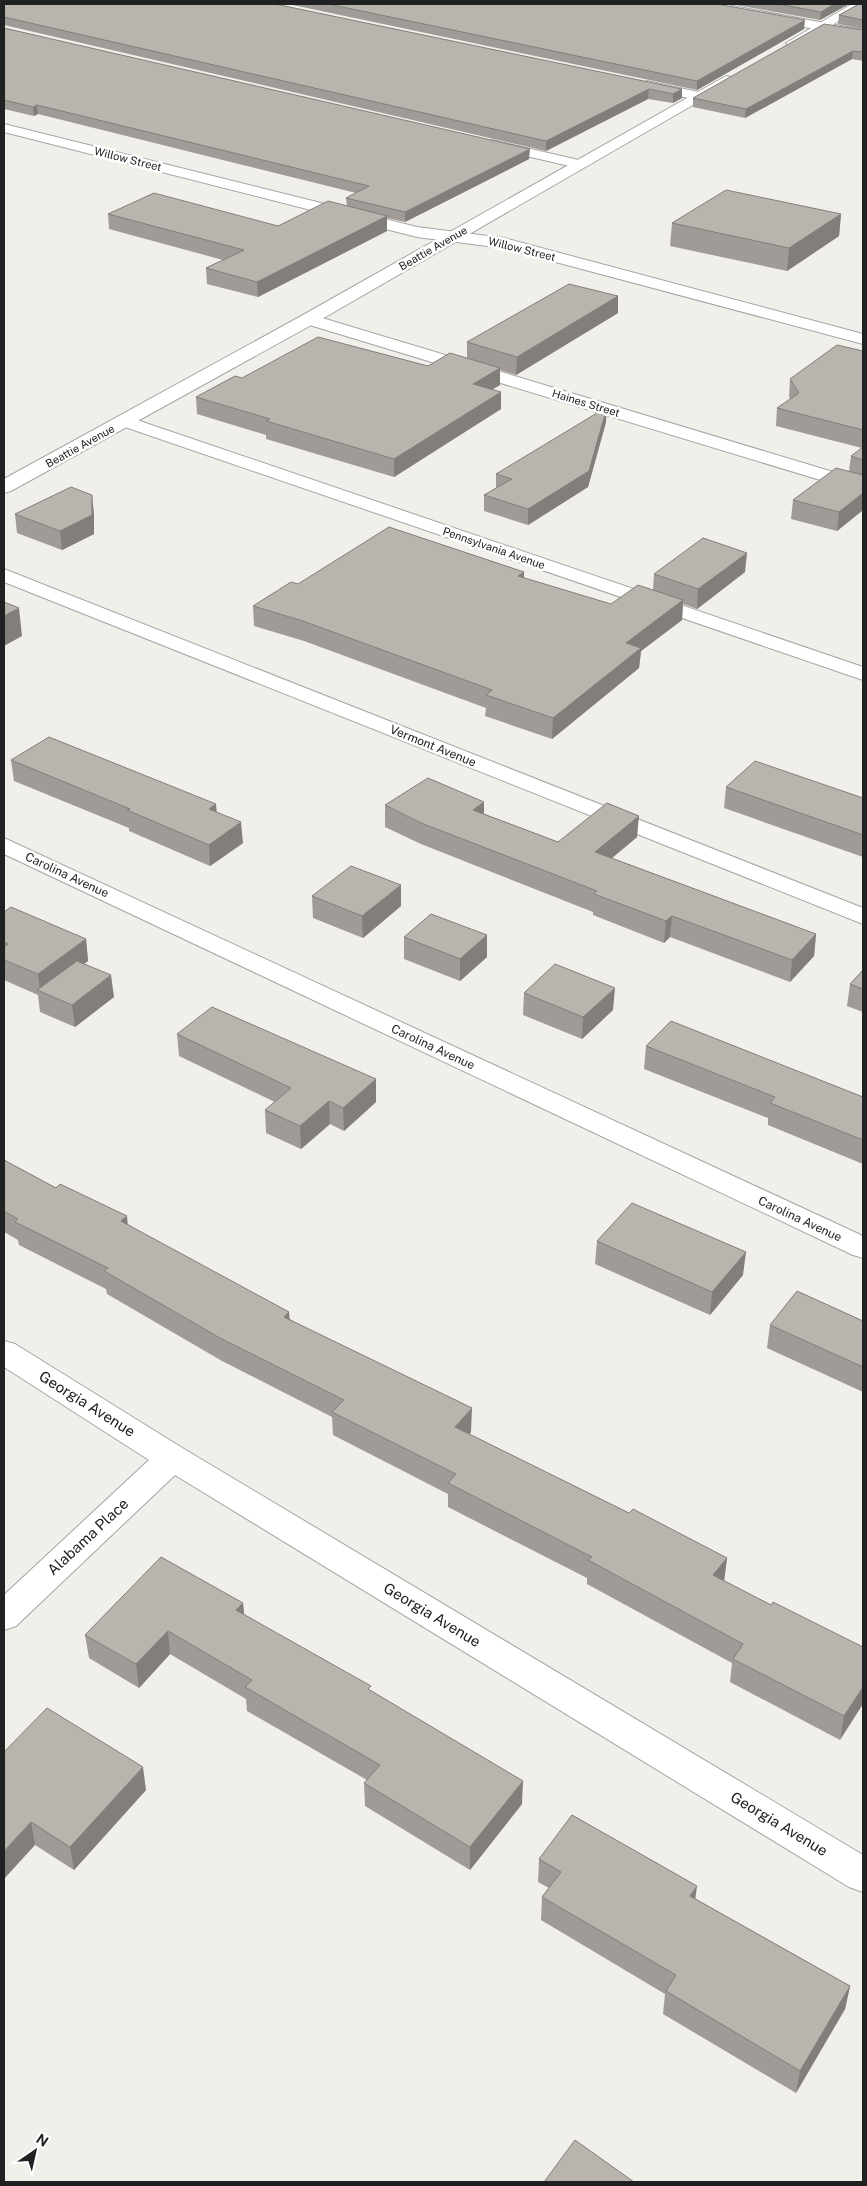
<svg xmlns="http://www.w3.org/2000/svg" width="867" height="2186" viewBox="0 0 867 2186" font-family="'Public Sans',sans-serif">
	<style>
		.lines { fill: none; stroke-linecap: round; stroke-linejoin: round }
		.minor-casing { stroke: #a5a5a5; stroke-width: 2 }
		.tertiary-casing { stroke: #a5a5a5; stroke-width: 2 }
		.minor { fill: #fff; fill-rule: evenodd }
		.tertiary { fill: #fff; fill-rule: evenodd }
		.wall { fill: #a09b96 }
		.shaded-wall { fill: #827e7a }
		.building { fill: #bab4ae; stroke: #827e7a }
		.labels { text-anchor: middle; stroke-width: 5; stroke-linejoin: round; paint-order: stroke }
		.far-street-label { font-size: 11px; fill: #212121; stroke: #fff }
		.street-label { font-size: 12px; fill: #212121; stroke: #fff }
		.near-street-label { font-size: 15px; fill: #212121; stroke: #fff }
	</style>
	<rect width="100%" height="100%" fill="#f1efe9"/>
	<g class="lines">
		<defs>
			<g id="minor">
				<polygon points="698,4 722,4 863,30 863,38 704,8"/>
				<polygon points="647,81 703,93 705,96 698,100 642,88 640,85"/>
				<polygon points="4,124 417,227 504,238 863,334 863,344 503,248 417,237 4,132"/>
				<polygon points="492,140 583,161 585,164 578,168 487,147 485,144"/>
				<polygon points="309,314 863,481 863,493 303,323 301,319 303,315"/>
				<polygon points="125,416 863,667 863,680 119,425 116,421 119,417"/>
				<polygon points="4,569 863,908 863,924 4,582"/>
				<polygon points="4,838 863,1236 863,1258 853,1255 4,854"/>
				<polygon points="4,1341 15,1344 184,1449 863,1855 863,1892 849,1887 175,1475 16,1626 4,1630 4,1595 149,1460 4,1367"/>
			</g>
			<g id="tertiary">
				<polygon points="852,4 863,4 863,7 796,46 788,46 786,43"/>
				<polygon points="726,76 731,77 733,80 731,83 315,323 11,491 4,493 4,479 303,315"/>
			</g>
		</defs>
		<use href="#minor" class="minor-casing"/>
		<use href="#tertiary" class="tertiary-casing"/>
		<use href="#minor" class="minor"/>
		<use href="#tertiary" class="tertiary"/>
	</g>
	<g class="wall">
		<polygon points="4,4 682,89 682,98 673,103 648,99 546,151 4,25 4,26"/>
		<polygon points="288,4 717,4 804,29 697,90"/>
		<polygon points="731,4 849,4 820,20"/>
		<polygon points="863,4 863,29 838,24 839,15"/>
		<polygon points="4,28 529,159 405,222 387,218 387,231 258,297 207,284 206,268 223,260 109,229 108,214 278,226 347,206 346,198 356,193 38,114 34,116 4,109"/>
		<polygon points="863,30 863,61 852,59 745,118 693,107 693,98"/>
		<polygon points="841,214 839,236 787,271 670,246 672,223"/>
		<polygon points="618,296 618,313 516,375 500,370 500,385 492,389 501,392 501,409 394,477 266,439 266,435 197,414 196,397 242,378 428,366 467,358 467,342"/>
		<polygon points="863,351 863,460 862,448 776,426 777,408 790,399 789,397 790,379"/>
		<polygon points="606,422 588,487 528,525 484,511 484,495 496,488 496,474"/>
		<polygon points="851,456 863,460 863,510 837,531 791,519 793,500 849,471"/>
		<polygon points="15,514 94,514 94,534 62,550 17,533"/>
		<polygon points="745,572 697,609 683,604 682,620 641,651 639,668 552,739 485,716 486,708 304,641 254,626 253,606 298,584 524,578 611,604 653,590 654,574"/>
		<polygon points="11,760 217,812 243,843 210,866 129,831 129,828 14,781"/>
		<polygon points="726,787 863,798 863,857 724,808"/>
		<polygon points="484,802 484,814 558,842 637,837 612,858 816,934 814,956 790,982 670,937 664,943 593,915 593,912 421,844 385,827 385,805"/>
		<polygon points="312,896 401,906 363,938 313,918"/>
		<polygon points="4,912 86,939 88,961 84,964 114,997 75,1027 40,1012 38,995 4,980"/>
		<polygon points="404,937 487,957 460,981 404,959"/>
		<polygon points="863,970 863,1012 847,1006 850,984"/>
		<polygon points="524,993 613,1010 582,1039 523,1015"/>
		<polygon points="177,1034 376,1102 344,1131 330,1124 301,1149 266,1133 265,1110 275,1102 179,1056"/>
		<polygon points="646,1046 863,1097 863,1164 768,1125 768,1118 644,1069"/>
		<polygon points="4,1160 56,1188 127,1216 127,1224 290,1319 471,1432 469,1434 629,1513 727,1558 724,1581 771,1605 863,1647 840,1740 730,1682 732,1663 587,1584 587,1578 448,1507 448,1494 333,1435 332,1417 222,1361 107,1294 106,1289 19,1245 18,1240 4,1232"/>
		<polygon points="597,1241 743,1275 710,1315 595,1264"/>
		<polygon points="863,1321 863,1392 767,1348 770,1325"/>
		<polygon points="243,1603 244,1614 371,1691 522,1804 470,1870 365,1806 364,1783 367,1780 247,1711 246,1699 170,1654 139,1688 89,1658 85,1635"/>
		<polygon points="4,1752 146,1790 74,1870 35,1845"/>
		<polygon points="539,1859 696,1899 850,1986 845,2009 796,2093 663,2014 665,1994 541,1920 542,1897 549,1888 538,1882"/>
	</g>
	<g class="shaded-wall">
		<polygon points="834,4 849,4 820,20 821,12"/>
		<polygon points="805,20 804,29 697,90 697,81"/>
		<polygon points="853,51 852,59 745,118 746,109"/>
		<polygon points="649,89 648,99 546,151 546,141"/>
		<polygon points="682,89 682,98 673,103 673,94"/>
		<polygon points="37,105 38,114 34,116 33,107"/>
		<polygon points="530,149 529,159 405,222 405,212"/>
		<polygon points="841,214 839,236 787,271 789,248"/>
		<polygon points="387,216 387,231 258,297 257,282"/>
		<polygon points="618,296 618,313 516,375 517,357"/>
		<polygon points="500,368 500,385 473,401 473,384"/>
		<polygon points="501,392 501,409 394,477 394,459"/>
		<polygon points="607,407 606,422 588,487 528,525 528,509"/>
		<polygon points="863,493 863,510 837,531 839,512"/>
		<polygon points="92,495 94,514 94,534 62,550 60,531"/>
		<polygon points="747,553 745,572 697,609 698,589"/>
		<polygon points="524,572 524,591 518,576"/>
		<polygon points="683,600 682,620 641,651 639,668 552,739 553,718 626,643"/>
		<polygon points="19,608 22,636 4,646 4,616"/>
		<polygon points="484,802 484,823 473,810"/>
		<polygon points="216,804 218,825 209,809"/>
		<polygon points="639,816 637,837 594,873 595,852"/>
		<polygon points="241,822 243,843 210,866 209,845"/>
		<polygon points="401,885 401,906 363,938 362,916"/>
		<polygon points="672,916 670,937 664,943 666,921"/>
		<polygon points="816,934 814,956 790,982 792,960"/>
		<polygon points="487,935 487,957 460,981 460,959"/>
		<polygon points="86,939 88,961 45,993 40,991 38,974"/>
		<polygon points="111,975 114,997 75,1027 72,1005"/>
		<polygon points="615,988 613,1010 582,1039 583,1017"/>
		<polygon points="376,1079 376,1102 344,1131 343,1108"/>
		<polygon points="329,1101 330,1124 301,1149 300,1126"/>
		<polygon points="127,1216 129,1239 121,1221"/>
		<polygon points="746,1252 743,1275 710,1315 712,1292"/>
		<polygon points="289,1312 291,1335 284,1317"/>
		<polygon points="472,1408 471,1432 455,1450 455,1427"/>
		<polygon points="727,1558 724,1581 713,1575"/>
		<polygon points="243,1603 245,1626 236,1610"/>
		<polygon points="168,1631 170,1654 139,1688 136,1664"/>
		<polygon points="863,1687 863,1704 840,1740 844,1716"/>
		<polygon points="143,1767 146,1790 74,1870 70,1847"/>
		<polygon points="523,1781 522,1804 470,1870 470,1847"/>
		<polygon points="31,1822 35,1845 4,1879 4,1851"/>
		<polygon points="697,1886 694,1909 690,1896"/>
		<polygon points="850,1986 845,2009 796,2093 800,2071"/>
	</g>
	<g class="building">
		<polygon points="4,4 275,4 682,89 673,94 649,89 546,141 4,17"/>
		<polygon points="328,4 717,4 805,20 697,81"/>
		<polygon points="778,4 834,4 821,12"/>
		<polygon points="859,4 863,4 863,20 839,15"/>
		<polygon points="824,24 863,30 863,52 853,51 746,109 693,98"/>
		<polygon points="4,28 530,149 405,212 346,198 369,186 37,105 33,107 4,100"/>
		<polygon points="726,190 841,214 789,248 672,223"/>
		<polygon points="154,193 278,226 328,201 387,216 257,282 206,268 244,250 108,214"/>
		<polygon points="569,284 618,296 517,357 467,342"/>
		<polygon points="318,337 428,366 450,353 500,368 473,384 501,392 394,459 266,421 270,419 196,397 235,376 242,378"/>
		<polygon points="837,345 863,351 863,430 777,408 799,393 790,379"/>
		<polygon points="607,407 589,471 528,509 484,495 512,479 496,474"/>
		<polygon points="863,447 863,460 851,456"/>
		<polygon points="836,468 863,475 863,493 839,512 793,500"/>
		<polygon points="71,487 92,495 92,515 60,531 15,514"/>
		<polygon points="389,527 524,572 518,576 611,604 638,585 683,600 626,643 641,648 553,718 486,695 492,690 303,621 253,606 291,582 298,584"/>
		<polygon points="703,538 747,553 698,589 654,574"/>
		<polygon points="4,602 19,608 4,616"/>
		<polygon points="49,737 216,804 209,809 241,822 209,845 127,810 130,809 11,760"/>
		<polygon points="755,761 863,798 863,835 726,787"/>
		<polygon points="428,778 484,802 473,810 558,842 607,803 639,816 595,852 816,934 792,960 672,916 666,921 594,894 597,891 421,823 385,805"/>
		<polygon points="351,866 401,885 362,916 312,896"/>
		<polygon points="11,907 86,939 38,974 4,960 4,947 8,944 4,942 4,912"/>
		<polygon points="431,914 487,935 460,959 404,937"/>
		<polygon points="77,961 111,975 72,1005 37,990"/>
		<polygon points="555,964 615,988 583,1017 524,993"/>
		<polygon points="863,970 863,989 850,984"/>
		<polygon points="212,1007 376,1079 343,1108 329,1101 300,1126 265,1110 291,1088 177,1034"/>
		<polygon points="671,1021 863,1097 863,1140 770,1103 775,1097 646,1046"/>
		<polygon points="4,1160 56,1188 60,1184 127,1216 121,1221 289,1312 284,1317 472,1408 455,1427 629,1513 633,1509 727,1558 713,1575 771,1605 773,1602 863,1647 863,1687 844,1716 733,1659 743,1644 588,1560 592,1557 448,1483 456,1474 332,1412 344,1400 220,1338 104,1271 108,1268 15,1222 18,1219 4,1211"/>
		<polygon points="632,1203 746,1252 712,1292 597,1241"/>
		<polygon points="797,1291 863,1321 863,1367 770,1325"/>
		<polygon points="161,1557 243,1603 236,1610 371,1686 368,1689 523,1781 470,1847 364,1783 380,1765 245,1687 252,1680 168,1631 136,1664 85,1635"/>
		<polygon points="47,1708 143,1767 70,1847 31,1822 4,1851 4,1752"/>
		<polygon points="572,1815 697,1886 690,1896 850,1986 800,2071 666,1991 676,1975 542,1897 561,1872 539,1859"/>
		<polygon points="575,2140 634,2182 544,2182"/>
	</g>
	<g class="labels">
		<g class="far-street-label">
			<text transform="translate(128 159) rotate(14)" y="4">Willow Street</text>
			<text transform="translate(433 248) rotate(-30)" y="4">Beattie Avenue</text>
			<text transform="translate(522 249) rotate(14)" y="4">Willow Street</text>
			<text transform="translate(586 403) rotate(17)" y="4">Haines Street</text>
			<text transform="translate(80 446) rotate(-29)" y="4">Beattie Avenue</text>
			<text transform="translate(494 548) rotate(19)" y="4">Pennsylvania Avenue</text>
		</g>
		<g class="street-label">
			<text transform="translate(433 746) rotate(22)" y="4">Vermont Avenue</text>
			<text transform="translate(67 875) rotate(25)" y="4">Carolina Avenue</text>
			<text transform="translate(433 1047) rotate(25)" y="4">Carolina Avenue</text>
			<text transform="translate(800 1219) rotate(25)" y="4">Carolina Avenue</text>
		</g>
		<g class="near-street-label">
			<text transform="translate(87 1404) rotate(32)" y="5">Georgia Avenue</text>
			<text transform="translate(88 1537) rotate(-43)" y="5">Alabama Place</text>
			<text transform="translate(432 1615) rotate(31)" y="5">Georgia Avenue</text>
			<text transform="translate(779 1824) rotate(31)" y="5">Georgia Avenue</text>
		</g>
	</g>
	<rect width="867" height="2186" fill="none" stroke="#212121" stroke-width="10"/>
	<g transform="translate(35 2151) rotate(34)" stroke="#ffffff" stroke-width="4" paint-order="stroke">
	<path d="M0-4L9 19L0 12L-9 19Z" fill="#212121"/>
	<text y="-8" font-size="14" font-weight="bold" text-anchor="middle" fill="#212121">N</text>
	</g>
</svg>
